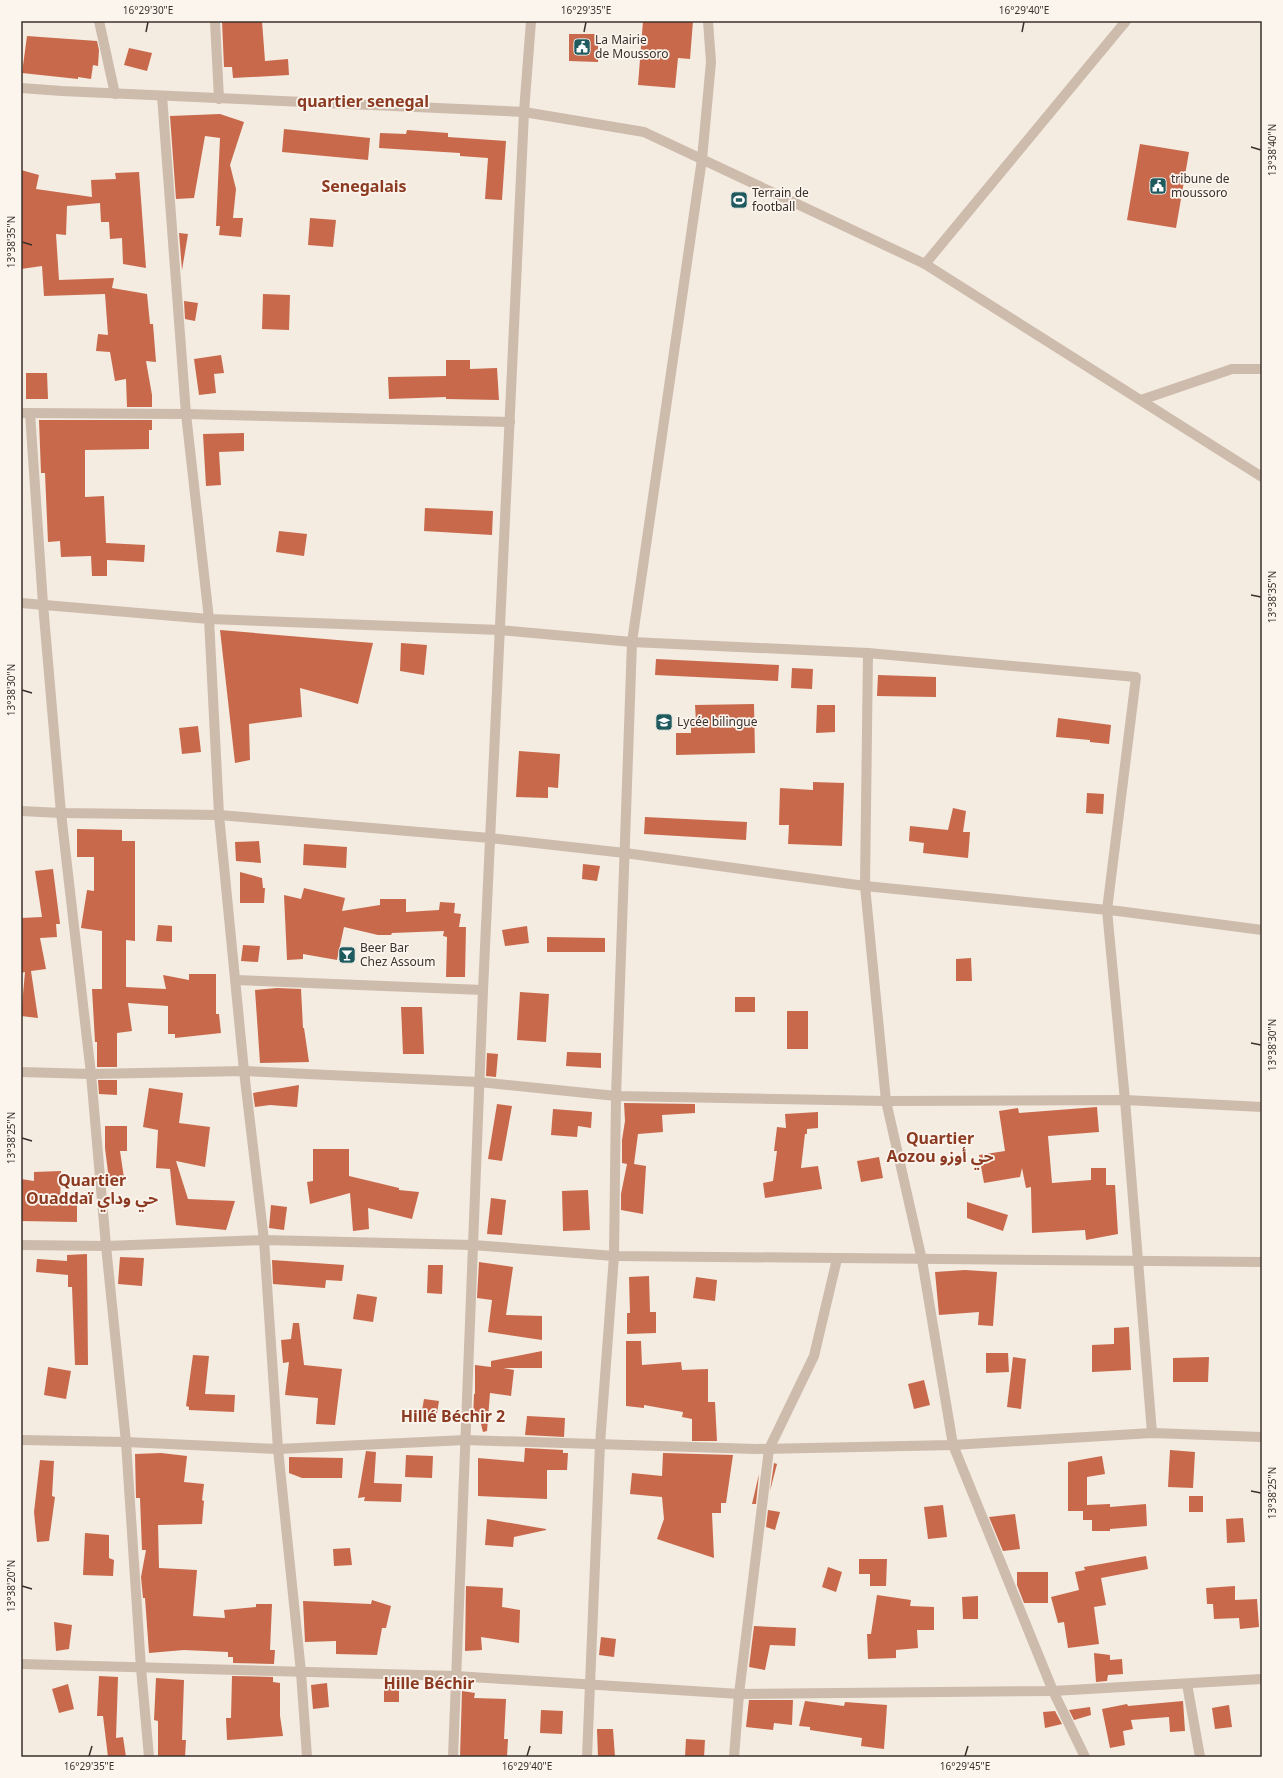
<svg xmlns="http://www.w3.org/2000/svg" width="1283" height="1778" viewBox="0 0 1283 1778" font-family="'Noto Sans','Noto Sans Arabic',sans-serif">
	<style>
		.building { fill: #c8694b }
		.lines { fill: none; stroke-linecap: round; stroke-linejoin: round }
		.street { stroke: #cdbbac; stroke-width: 10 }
		.ticks { fill: none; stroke: #3b302b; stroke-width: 1.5 }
		.labels { text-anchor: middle; stroke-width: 3.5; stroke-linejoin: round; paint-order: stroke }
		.poi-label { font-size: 12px; fill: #3b302b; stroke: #fbf5ee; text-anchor: start }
		.district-label { font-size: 16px; font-weight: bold; fill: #8c3b22; stroke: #fbf5ee }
		.neatline { fill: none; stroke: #3b302b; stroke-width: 1.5 }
		.ticks-label { font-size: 10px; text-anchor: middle; fill: #3b302b }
	</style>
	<rect width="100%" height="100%" fill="#f4ebe1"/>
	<g class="building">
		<polygon points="222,21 262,21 265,61 288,59 289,75 233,78 232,67 224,67"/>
		<polygon points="643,21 693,21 690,59 678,58 675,88 638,85"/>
		<polygon points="569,34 598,34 598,62 569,61"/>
		<polygon points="27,36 97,41 99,50 98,66 93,65 91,79 78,77 78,79 22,73"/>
		<polygon points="129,48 152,53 147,71 124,65"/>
		<polygon points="220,114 244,122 230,165 236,189 233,218 243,218 241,237 219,235 220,226 216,226 220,138 205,136 194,198 176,199 170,116"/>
		<polygon points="284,129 370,138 368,160 282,152"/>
		<polygon points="407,130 448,133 448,137 506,141 502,200 485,199 488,158 460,156 460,153 379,148 380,133 406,134"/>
		<polygon points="1140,144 1189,152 1176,228 1127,220"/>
		<polygon points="21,170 39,175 36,189 92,197 91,180 116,179 115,173 139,172 146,268 123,264 122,238 110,239 109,222 101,222 100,203 67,206 66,235 56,234 59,280 114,278 112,288 147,294 150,324 153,324 156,362 146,361 152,395 152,407 127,407 126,379 115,381 110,352 96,351 98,334 108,335 105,294 44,296 42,266 21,269"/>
		<polygon points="310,218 336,220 333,247 308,245"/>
		<polygon points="179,233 188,234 182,270"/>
		<polygon points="263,294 290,295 289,330 262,329"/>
		<polygon points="184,301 198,303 195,321 185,319"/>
		<polygon points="221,355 224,373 214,374 216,393 199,395 194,359"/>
		<polygon points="446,360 470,360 470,369 497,368 499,400 446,399 446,397 389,399 388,377 446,376"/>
		<polygon points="26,373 47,373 48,399 26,399"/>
		<polygon points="39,420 152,420 152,430 149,430 149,449 85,450 85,497 104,496 106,543 145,545 144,562 107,560 107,576 92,576 91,556 61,557 60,541 48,542 45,473 41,473"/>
		<polygon points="244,433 244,451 219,452 221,485 206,486 203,434"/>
		<polygon points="425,508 493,511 492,535 424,531"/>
		<polygon points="279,531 307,534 304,556 276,552"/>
		<polygon points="220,630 373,643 358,704 300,688 302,717 249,724 250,760 235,763"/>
		<polygon points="401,643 427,645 424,675 400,671"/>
		<polygon points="656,659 779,665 778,681 655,675"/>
		<polygon points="792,668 813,669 812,689 791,688"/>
		<polygon points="878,675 936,677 936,697 877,696"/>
		<polygon points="754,704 755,753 676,755 676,733 691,733 691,722 696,722 695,705"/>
		<polygon points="817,705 835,705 835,732 816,733"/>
		<polygon points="1058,718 1111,725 1109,744 1090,742 1090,740 1056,737"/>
		<polygon points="198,726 201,752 182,754 179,728"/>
		<polygon points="519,751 560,754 558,788 548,787 548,798 516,797"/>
		<polygon points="813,782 844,783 842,846 788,844 789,825 779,825 780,788 813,790"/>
		<polygon points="1087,793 1104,794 1103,814 1086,813"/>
		<polygon points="953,808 966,811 963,832 970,832 968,858 923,853 924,843 909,841 910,826 948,830"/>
		<polygon points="645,817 747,822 746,840 644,834"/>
		<polygon points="77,829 122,830 122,841 135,841 135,941 126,940 126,987 166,989 163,975 189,980 189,974 216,974 216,1014 219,1014 221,1033 175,1038 175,1034 168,1034 168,1006 128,1003 132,1031 117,1033 117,1067 97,1067 97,1042 95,1042 92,989 102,989 102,931 81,928 87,890 94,891 94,857 77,857"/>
		<polygon points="259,841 261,863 236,861 235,842"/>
		<polygon points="304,844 347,847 346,868 303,865"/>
		<polygon points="583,864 600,866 597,881 582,879"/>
		<polygon points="53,869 60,924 56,924 57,937 40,938 46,969 31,971 38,1018 21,1016 25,972 21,973 21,918 42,917 35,871"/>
		<polygon points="240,872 262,878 263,888 265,888 264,903 240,903"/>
		<polygon points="304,888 345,898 342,911 380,905 380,899 406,899 406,912 439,910 440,902 455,903 454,913 461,914 459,927 466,927 465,977 446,977 447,937 443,936 444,931 392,933 391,935 378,935 344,927 337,960 303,954 303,959 287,960 284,895 301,899"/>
		<polygon points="158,925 172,926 172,942 156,941"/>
		<polygon points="527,926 529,943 505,946 502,930"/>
		<polygon points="547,937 605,938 605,952 547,952"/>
		<polygon points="243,945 260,946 258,962 241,961"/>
		<polygon points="971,958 972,981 956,981 956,959"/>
		<polygon points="277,988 301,989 303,1028 304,1028 309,1062 260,1063 255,990"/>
		<polygon points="520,992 549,994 546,1042 517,1040"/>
		<rect x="735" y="997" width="20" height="15"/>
		<polygon points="401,1007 422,1007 424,1054 403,1054"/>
		<rect x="787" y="1011" width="21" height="38"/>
		<polygon points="567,1052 601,1053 601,1068 566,1066"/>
		<polygon points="487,1053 498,1054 496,1077 486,1076"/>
		<polygon points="98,1080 117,1080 117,1095 99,1094"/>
		<polygon points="299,1085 297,1107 270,1105 255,1107 253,1093"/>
		<polygon points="149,1088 183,1093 179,1123 210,1127 205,1167 176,1161 188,1199 235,1201 226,1230 176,1225 170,1169 156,1168 158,1130 143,1127"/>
		<polygon points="624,1103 695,1104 695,1113 662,1115 663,1132 638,1134 634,1164 646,1166 643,1214 621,1210 621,1194 627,1164 622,1163 622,1140 625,1121"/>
		<polygon points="497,1104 512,1106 502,1161 488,1159"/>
		<polygon points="1097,1107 1099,1132 1048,1136 1052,1183 1091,1180 1091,1168 1106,1168 1106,1185 1115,1185 1118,1234 1086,1240 1085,1230 1032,1233 1031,1187 1026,1188 1022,1168 1020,1177 984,1183 979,1155 1005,1151 999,1111 1018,1108 1019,1113"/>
		<polygon points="553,1109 592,1112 591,1128 578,1126 577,1137 551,1135"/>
		<polygon points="818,1112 818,1128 807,1129 807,1134 805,1134 801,1168 818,1166 822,1189 765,1198 763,1183 773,1181 777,1151 774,1151 777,1127 786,1128 785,1114"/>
		<polygon points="105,1126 127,1126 127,1151 120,1151 124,1178 109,1180 105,1148"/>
		<polygon points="313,1149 349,1149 349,1176 399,1188 399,1190 419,1192 412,1219 368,1208 369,1229 353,1231 350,1193 310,1204 307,1182 313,1181"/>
		<polygon points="879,1157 883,1178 861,1182 857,1161"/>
		<polygon points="61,1171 60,1204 77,1205 77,1222 21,1221 21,1179 34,1181 34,1172"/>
		<polygon points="588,1190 590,1230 563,1231 562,1191"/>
		<polygon points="491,1198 506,1200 502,1235 487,1234"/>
		<polygon points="967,1202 1008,1215 1003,1231 967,1218"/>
		<polygon points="271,1205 287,1207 284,1230 269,1228"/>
		<polygon points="87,1254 88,1365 75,1365 72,1287 68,1287 68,1275 36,1272 37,1259 67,1261 67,1255"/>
		<polygon points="120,1257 144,1258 142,1286 118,1284"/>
		<polygon points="272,1260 344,1265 342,1281 326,1280 325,1288 273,1284"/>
		<polygon points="479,1262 513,1267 506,1315 542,1316 542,1340 488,1332 492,1300 477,1298"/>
		<polygon points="428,1265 443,1265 442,1294 427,1293"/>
		<polygon points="965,1270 997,1272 993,1326 978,1325 979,1312 939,1315 935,1272"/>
		<polygon points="649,1276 650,1312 656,1312 656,1333 627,1334 627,1313 630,1313 629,1277"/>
		<polygon points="696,1277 717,1280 715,1301 693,1298"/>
		<polygon points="357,1294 377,1297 373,1322 353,1319"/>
		<polygon points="293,1323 299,1323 304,1365 342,1369 335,1425 316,1424 318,1398 285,1395 289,1362 283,1363 281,1340 291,1339"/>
		<polygon points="1129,1327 1131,1370 1092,1372 1092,1345 1114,1344 1114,1328"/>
		<polygon points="626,1341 641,1341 642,1365 681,1362 682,1370 708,1369 708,1402 715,1402 717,1441 692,1441 692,1419 682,1417 683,1412 644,1405 644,1408 626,1406"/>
		<polygon points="542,1351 542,1368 503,1368 514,1370 511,1396 490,1393 487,1431 483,1432 480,1420 473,1420 474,1394 475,1394 475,1365 491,1367 491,1361"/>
		<polygon points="986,1353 1008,1353 1009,1372 986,1373"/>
		<polygon points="193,1355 209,1356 205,1394 235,1395 234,1412 189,1410 189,1407 186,1406"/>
		<polygon points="1013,1357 1026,1359 1021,1409 1007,1407"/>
		<polygon points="1209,1357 1208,1382 1173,1382 1173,1358"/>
		<polygon points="48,1367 71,1371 66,1399 44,1395"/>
		<polygon points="924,1380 930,1405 914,1409 908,1384"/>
		<polygon points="424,1399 439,1401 436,1419 421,1416"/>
		<polygon points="527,1416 565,1418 564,1437 525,1435"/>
		<polygon points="525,1448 563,1450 563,1453 568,1453 567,1470 547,1470 547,1499 478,1496 478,1458 524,1462"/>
		<polygon points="1170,1450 1195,1452 1193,1488 1168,1487"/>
		<polygon points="366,1451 376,1452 374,1483 402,1484 401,1502 364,1501 365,1497 358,1498"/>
		<polygon points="161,1453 187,1456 184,1482 204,1484 202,1500 204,1501 202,1524 158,1525 159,1568 197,1570 193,1616 225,1618 224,1610 256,1607 256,1604 272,1604 270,1650 275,1650 274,1664 233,1663 233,1657 228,1657 228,1652 184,1650 149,1653 145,1598 143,1598 141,1577 146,1550 142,1550 140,1498 136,1498 135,1454"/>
		<polygon points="663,1453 733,1455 726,1503 721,1503 721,1513 712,1513 714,1558 657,1539 664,1519 662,1497 630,1494 632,1473 662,1476"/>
		<polygon points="406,1455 433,1456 432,1478 405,1477"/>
		<polygon points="1102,1456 1105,1474 1087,1477 1087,1505 1110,1504 1110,1507 1146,1504 1147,1526 1110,1529 1110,1531 1092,1531 1092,1520 1083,1520 1083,1511 1068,1511 1068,1462"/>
		<polygon points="289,1457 343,1458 342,1478 302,1478 289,1473"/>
		<polygon points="40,1460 54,1461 52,1496 55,1497 49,1541 37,1542 34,1512"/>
		<polygon points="774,1463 777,1464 770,1491"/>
		<polygon points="759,1474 756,1504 752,1504"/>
		<rect x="1189" y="1496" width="14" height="16"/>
		<polygon points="943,1505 947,1537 928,1539 924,1507"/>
		<polygon points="768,1510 780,1512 775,1530 766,1527"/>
		<polygon points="1015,1514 1020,1549 1003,1551 989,1517"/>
		<polygon points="1243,1518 1245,1542 1227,1543 1226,1519"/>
		<polygon points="487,1519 546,1529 546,1530 514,1537 513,1547 485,1545"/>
		<polygon points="85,1533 109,1535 109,1558 114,1560 113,1576 83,1575"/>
		<polygon points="350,1548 352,1565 334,1566 333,1549"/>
		<polygon points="1146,1556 1148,1569 1101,1578 1106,1605 1094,1607 1099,1644 1068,1648 1064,1622 1058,1623 1051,1597 1079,1590 1075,1572 1085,1570 1084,1567"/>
		<polygon points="859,1559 887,1559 886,1586 870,1586 870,1574 859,1574"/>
		<polygon points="828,1567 842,1572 836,1592 822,1587"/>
		<polygon points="1017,1572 1048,1572 1048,1603 1024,1603 1017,1585"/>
		<polygon points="466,1586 503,1588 502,1607 520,1610 519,1643 481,1637 482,1650 465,1651"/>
		<polygon points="1235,1586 1235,1600 1257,1599 1259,1627 1240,1629 1239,1618 1214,1619 1213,1604 1207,1604 1206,1588"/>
		<polygon points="877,1595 911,1600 910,1606 934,1607 934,1630 917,1630 918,1648 896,1650 896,1658 868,1659 867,1634 871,1634"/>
		<polygon points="978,1596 978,1619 963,1619 962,1597"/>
		<polygon points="372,1600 391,1606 386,1628 382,1628 377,1655 336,1654 336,1641 305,1642 303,1601 371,1604"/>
		<polygon points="54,1622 72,1625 69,1649 56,1651"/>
		<polygon points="754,1626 796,1628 795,1646 770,1645 765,1670 749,1667"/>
		<polygon points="601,1637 616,1639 614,1657 599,1655"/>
		<polygon points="1094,1653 1110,1655 1110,1660 1122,1659 1123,1674 1108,1675 1107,1681 1096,1682"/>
		<polygon points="99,1676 118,1677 116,1738 123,1737 126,1757 108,1757 103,1716 97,1716"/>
		<polygon points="232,1676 273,1677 273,1682 280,1683 280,1716 283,1736 227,1740 226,1718 231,1718"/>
		<polygon points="156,1678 184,1680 182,1740 186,1740 185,1757 158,1757 158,1721 154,1720"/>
		<polygon points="327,1683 329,1707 313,1709 311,1685"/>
		<polygon points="68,1684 74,1709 59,1713 52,1689"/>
		<rect x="384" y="1686" width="15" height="16"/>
		<polygon points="462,1691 475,1693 474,1698 506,1699 504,1739 508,1739 507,1757 460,1757"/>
		<polygon points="749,1700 793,1700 792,1725 774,1723 773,1730 746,1727"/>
		<polygon points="805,1701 844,1706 845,1702 887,1705 884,1749 861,1746 862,1738 810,1730 810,1727 799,1726"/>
		<polygon points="1183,1701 1185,1731 1170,1732 1169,1717 1131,1720 1133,1729 1123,1731 1125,1745 1110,1748 1102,1709 1127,1704 1128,1706"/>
		<polygon points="1229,1705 1232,1727 1215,1729 1212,1708"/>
		<polygon points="1090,1707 1091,1715 1074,1720 1069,1710"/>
		<polygon points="541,1710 563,1711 562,1734 540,1733"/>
		<polygon points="1055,1711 1062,1724 1045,1728 1043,1712"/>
		<polygon points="597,1729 613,1729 615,1757 598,1757"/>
		<polygon points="686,1739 705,1740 704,1757 685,1757"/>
	</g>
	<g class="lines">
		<g class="street">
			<polyline points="99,21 115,94"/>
			<polyline points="215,21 219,99"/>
			<polyline points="21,88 62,91 524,112 644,132 925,264 1262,477"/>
			<polyline points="162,96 186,414 209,619 219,815 244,1071 264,1240 278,1449 301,1672 307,1757"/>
			<polyline points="925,264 1126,21"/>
			<polyline points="1141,400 1232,369 1262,369"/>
			<polyline points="21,413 186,414 510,422"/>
			<polyline points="30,413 43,604 61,813 91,1074 106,1246 126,1442 141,1668 149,1757"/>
			<polyline points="21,603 209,619 500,630 632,642 868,653 1136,677 1107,910 1125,1100 1152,1433"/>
			<polyline points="868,653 865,886 886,1101 922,1260 953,1445 1053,1691 1085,1757"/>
			<polyline points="21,811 61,813 219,815 490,838 625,853 865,886 1118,911 1262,930"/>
			<polyline points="236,980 483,990"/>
			<polyline points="21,1072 91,1074 244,1071 479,1082 616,1096 886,1101 1125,1100 1262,1107"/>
			<polyline points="21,1245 106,1246 264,1240 473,1245 614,1256 1262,1262"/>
			<polyline points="21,1440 126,1442 278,1449 465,1440 756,1449 953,1445 1152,1433 1262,1437"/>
			<polyline points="21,1664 456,1676 739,1694 1053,1691 1262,1679"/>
			<polyline points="1187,1684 1200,1757"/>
			<polyline points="453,1757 483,990 524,112 531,21"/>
			<polyline points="587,1757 600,1444 614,1256 616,1096 632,642 702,159 711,62 708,21"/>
			<polyline points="734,1757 739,1694 769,1449 814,1356 837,1259"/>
		</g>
	</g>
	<path class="ticks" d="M146 32 148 22M584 32 586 22M1022 32 1024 22M1251 147 1261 150M22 242 32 245M1251 595 1261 597M22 690 32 693M1251 1043 1261 1045M22 1138 32 1141M1251 1491 1261 1493M22 1586 32 1589M89 1756 92 1746M527 1756 530 1746M965 1756 968 1746"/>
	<defs>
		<symbol id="civic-square" viewBox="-11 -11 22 22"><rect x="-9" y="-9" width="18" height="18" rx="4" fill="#1f5a5e" stroke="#fbf5ee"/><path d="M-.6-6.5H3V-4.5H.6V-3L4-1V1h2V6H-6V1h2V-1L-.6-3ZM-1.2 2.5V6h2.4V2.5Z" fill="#fff"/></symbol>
		<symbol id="stadium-square" viewBox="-11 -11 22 22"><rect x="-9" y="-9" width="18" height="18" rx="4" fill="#1f5a5e" stroke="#fbf5ee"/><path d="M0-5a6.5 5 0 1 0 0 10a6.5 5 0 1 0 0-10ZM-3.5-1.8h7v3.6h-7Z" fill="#fff"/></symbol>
		<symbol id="school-square" viewBox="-11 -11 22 22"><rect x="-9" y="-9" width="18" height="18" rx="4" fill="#1f5a5e" stroke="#fbf5ee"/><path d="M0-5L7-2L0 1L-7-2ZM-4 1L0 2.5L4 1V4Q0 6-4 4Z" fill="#fff"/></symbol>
		<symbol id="bar-square" viewBox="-11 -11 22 22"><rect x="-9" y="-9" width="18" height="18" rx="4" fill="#1f5a5e" stroke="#fbf5ee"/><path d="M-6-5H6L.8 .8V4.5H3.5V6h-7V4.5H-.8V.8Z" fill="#fff"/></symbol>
	</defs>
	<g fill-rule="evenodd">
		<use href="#civic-square" x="572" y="37" width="20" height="20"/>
		<use href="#civic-square" x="1148" y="176" width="20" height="20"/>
		<use href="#stadium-square" x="729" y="190" width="20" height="20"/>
		<use href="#school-square" x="654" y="712" width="20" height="20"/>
		<use href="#bar-square" x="337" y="945" width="20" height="20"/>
	</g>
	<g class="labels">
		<g class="poi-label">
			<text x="595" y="44">La Mairie<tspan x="595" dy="14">de Moussoro</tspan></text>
			<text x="1171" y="183">tribune de<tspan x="1171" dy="14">moussoro</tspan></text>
			<text x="752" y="197">Terrain de<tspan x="752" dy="14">football</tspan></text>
			<text x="677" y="726">Lycée bilingue</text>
			<text x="360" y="952">Beer Bar<tspan x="360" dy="14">Chez Assoum</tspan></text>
		</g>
		<g class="district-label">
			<text x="363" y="107">quartier senegal</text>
			<text x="364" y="192">Senegalais</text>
			<text x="940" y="1144">Quartier<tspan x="940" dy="18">Aozou حي أوزو</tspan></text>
			<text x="92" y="1186">Quartier<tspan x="92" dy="18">Ouaddaï حي وداي</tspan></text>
			<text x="453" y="1422">Hillé Béchir 2</text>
			<text x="429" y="1689">Hille Béchir</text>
		</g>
	</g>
	<rect width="1283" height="1778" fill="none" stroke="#fbf5ee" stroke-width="44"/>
	<rect x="22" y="22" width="1239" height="1734" class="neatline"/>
	<g class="ticks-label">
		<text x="148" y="14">16°29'30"E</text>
		<text x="586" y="14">16°29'35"E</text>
		<text x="1024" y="14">16°29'40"E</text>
		<text transform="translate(1272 150) rotate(-90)" y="4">13°38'40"N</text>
		<text transform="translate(11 242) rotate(-90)" y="4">13°38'35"N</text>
		<text transform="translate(1272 597) rotate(-90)" y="4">13°38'35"N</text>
		<text transform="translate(11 690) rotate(-90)" y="4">13°38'30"N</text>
		<text transform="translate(1272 1045) rotate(-90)" y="4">13°38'30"N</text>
		<text transform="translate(11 1138) rotate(-90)" y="4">13°38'25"N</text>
		<text transform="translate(1272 1493) rotate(-90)" y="4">13°38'25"N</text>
		<text transform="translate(11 1586) rotate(-90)" y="4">13°38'20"N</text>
		<text x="89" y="1770">16°29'35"E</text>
		<text x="527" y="1770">16°29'40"E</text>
		<text x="965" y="1770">16°29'45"E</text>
	</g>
</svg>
